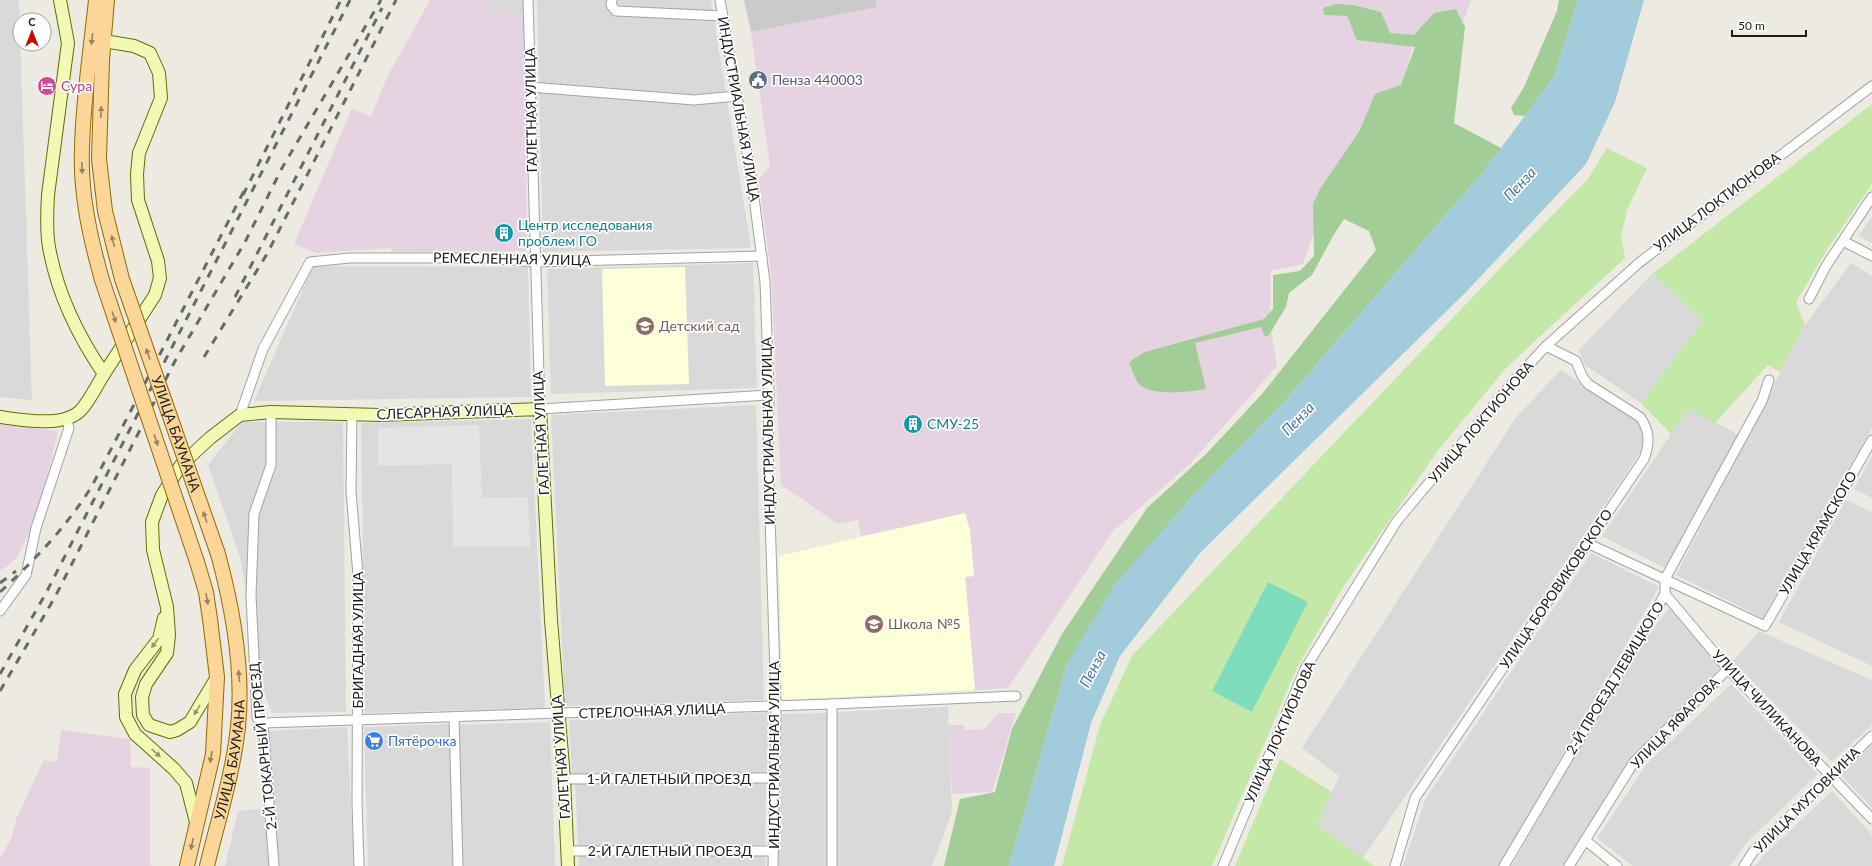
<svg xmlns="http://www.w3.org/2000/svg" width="1872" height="866" viewBox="0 0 1872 866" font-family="Lato,sans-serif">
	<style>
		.residential { fill: #dad9d9 }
		.industrial { fill: #e6d3e2 }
		.education { fill: #fdffd9 }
		.religious { fill: #cacaca }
		.grass { fill: #c3e8a7 }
		.forest { fill: #a3cd96 }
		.pitch { fill: #7fddbd }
		.parking { fill: #e4e4e4 }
		.water { fill: #a2cbdb }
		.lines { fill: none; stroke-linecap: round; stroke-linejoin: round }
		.street-casing { stroke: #a3a3a3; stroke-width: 11 }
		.secondary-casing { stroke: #5f7005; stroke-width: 14 }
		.primary-casing { stroke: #936a01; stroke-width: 16 }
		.street { stroke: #fff; stroke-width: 9 }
		.secondary { stroke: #f2f9b4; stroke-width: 12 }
		.primary { stroke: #fbd699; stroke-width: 14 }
		.rail { stroke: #6a6a6a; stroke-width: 3; stroke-dasharray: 8 8; stroke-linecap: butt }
		.primary-bridge-casing { stroke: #936a01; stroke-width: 16; stroke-linecap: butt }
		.primary-bridge { stroke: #fbd699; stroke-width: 14 }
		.oneway { fill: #978261 }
		.oneway2 { fill: #929670 }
		.labels { text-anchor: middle; stroke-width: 3.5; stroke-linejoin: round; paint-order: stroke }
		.service-label { font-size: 14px; fill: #4e5e75; stroke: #fff; text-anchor: start }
		.hotel-label { font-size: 14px; fill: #b23c85; stroke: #fff; text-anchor: start }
		.street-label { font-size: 14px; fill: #1c1c1c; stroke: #fff }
		.culture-label { font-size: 14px; fill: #0d838f; stroke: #fff; text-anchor: start }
		.education-label { font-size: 14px; fill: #785e54; stroke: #fff; text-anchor: start }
		.shop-label { font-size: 14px; fill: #366cbe; stroke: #fff; text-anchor: start }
		.water-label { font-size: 15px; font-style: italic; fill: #4a75aa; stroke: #fff }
	</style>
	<rect width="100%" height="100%" fill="#edeae1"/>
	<g class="residential">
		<polygon points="0,0 19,0 32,400 0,397"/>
		<polygon points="486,0 523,0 524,14 485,14"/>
		<polygon points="537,0 711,0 751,248 543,252"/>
		<polygon points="1872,217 1872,243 1858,236"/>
		<polygon points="753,263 757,388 551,394 547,269"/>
		<polygon points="1851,263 1872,276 1872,428 1763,618 1676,575 1805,325"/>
		<polygon points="313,266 528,267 531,397 254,401"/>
		<polygon points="1652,274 1703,320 1641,403 1585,365 1579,350"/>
		<polygon points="1561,370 1637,421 1646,444 1363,858 1317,825 1339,776 1302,748 1517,416"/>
		<polygon points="756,405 764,700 565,706 551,415"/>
		<polygon points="1689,408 1739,435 1665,568 1602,536"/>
		<polygon points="531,419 545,708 365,713 361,423"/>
		<polygon points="242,422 343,422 346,712 272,713 259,680 241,560 208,465"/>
		<polygon points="1872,456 1872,498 1854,489"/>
		<polygon points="1846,500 1872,512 1872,666 1779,622"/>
		<polygon points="1591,553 1659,587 1499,866 1403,866 1426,798"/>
		<polygon points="1670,607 1720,668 1631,757 1563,866 1512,866 1627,663"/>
		<polygon points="1759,631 1872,680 1872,725 1832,762 1733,661"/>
		<polygon points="1731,684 1818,774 1746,843 1730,866 1633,866 1597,838 1646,765"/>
		<polygon points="948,707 952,812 932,866 835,866 836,712"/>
		<polygon points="769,712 767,774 572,775 569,720"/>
		<polygon points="828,713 828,866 778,866 781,714"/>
		<polygon points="550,722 555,866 368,866 364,727 449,724 453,847 462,847 459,725"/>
		<polygon points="347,727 354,866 277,866 267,731"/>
		<polygon points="1872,745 1872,808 1841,775"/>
		<polygon points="575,782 766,782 765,845 578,846"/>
		<polygon points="1832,791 1872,835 1872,866 1755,866 1762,857"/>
		<polygon points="267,808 271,866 225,866 238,811"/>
		<polygon points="766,855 765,866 579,866 579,856"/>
	</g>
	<g class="industrial">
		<polygon points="430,0 486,0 486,14 524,14 527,251 391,252 391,248 316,253 294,244 352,108 371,117 386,79"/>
		<polygon points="876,0 1471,0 1457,39 1413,44 1403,86 1325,199 1303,264 1271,271 1270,322 1277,366 1189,465 1113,531 1008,688 975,690 965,576 974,576 898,528 861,536 858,520 838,524 781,485 771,274 759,180 770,165 751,32 877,7"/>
		<polygon points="0,424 58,431 39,513 16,559 0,571"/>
		<polygon points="998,713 1016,713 992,792 952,794 949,725 964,725 965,730 985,729"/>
		<polygon points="61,730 130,739 131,767 150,768 150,865 153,866 0,866 0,858 11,839 17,817 44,760 57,762"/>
	</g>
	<g class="education">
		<polygon points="685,267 689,384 605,386 602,269"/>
		<polygon points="965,513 970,530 974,576 965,577 975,690 782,700 779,556"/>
	</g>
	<polygon class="religious" points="744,0 876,0 877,7 751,32"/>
	<g class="grass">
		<polygon points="1872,104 1872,184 1828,248 1796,302 1805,325 1780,372 1768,365 1715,423 1689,409 1671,434 1641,403 1703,320 1652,274"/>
		<polygon points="1607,148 1647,168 1627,210 1621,237 1625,258 1506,368 1439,449 1343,587 1295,672 1212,866 1062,866 1100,725 1132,656 1508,260 1588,179"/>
		<polygon points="1280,759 1332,792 1317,825 1374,866 1235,866"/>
	</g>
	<g class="forest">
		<polygon points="1559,0 1578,0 1554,77 1525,116 1514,115 1511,108 1524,87 1557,11"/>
		<path d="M1336 4 1353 5 1381 12 1390 33 1414 35 1434 13 1456 9 1465 27 1454 123 1501 148 1483 172 1284 402 1188 501 1067 664 1009 866H944L960 799 995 792 1012 729 1041 674 1062 634 1147 508 1207 453 1262 394 1376 250 1369 231 1344 219 1333 236 1312 275 1289 293 1286 307 1269 335 1265 337 1261 327 1195 343 1206 389C1189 392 1150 397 1138 383 1134 377 1132 369 1129 362L1145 352 1264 319 1273 309V275L1300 271 1314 256 1313 204 1320 189 1360 130 1375 94 1401 85 1415 47 1357 40 1347 16 1324 15 1323 8Z"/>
	</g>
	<polygon class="pitch" points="1268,582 1308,602 1252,712 1212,691"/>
	<polygon class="parking" points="479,425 482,498 528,497 530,547 453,546 452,464 378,466 378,428"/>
	<polygon class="water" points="1578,0 1644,0 1615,102 1586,164 1466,292 1200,553 1120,656 1091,723 1054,866 1009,866 1067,664 1112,588 1188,501 1284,402 1483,172 1554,77"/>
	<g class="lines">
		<defs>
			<g id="street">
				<polyline points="528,0 540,409 769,395"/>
				<polyline points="612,0 611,5 616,11 723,16"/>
				<polyline points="720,0 751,175 765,282 769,395 768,451 776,706 773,866"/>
				<polyline points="530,87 694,100 737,96"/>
				<polyline points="1843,241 1872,256"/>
				<polyline points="1809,299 1826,266 1872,197"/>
				<polyline points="271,412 271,465 254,514 251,596 257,718 263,723 274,866"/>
				<polyline points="352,414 351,491 358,575 357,802 359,866"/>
				<polyline points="240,415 263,349 310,262 350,258 487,258 534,262 762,256"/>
				<polyline points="1587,543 1765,626 1872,440"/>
				<polyline points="1665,594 1728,669 1872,819"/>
				<polyline points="0,611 26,575 36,528 69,428 67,419"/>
				<polyline points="454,717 458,866"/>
				<polyline points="263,723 832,704 1016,696"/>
				<polyline points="564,779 774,778"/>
				<polyline points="1585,840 1617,866"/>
				<polyline points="567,851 773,851"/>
				<polyline points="832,866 832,704"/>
				<polyline points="1223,866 1305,669 1397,521 1513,382 1546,346 1640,262 1872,86"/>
				<path d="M1395 866 1415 798 1644 459C1650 443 1650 431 1640 417L1588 384 1582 376 1576 361 1546 346"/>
				<polyline points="1504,866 1665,594 1665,579 1762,401 1769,380"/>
				<polyline points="1569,866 1634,762 1728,669"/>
				<polyline points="1744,866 1753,852 1872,736"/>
			</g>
			<g id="secondary">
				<polyline points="104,41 134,46 150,53 159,73 161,98 139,153 137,174 138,200 158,261 160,278 155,295 104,374"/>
				<path d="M0 417C22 420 64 428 81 410 90 400 97 385 104 374 78 336 57 293 49 247 46 230 47 212 48 195L68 43 60 0"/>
				<polyline points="164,618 159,639 135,670 125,694 126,717 135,734 174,769 186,783 196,822"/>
				<polyline points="217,677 190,722 177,730 170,732 149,725 143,715 142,697 146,684 167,653 169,635 167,607 153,550 152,522 162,495 181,465 210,438 240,415 271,412 380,415 540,409 551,620 564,779 568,866"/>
			</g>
			<g id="primary">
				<path d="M96 0C91 49 83 99 82 148 80 193 90 237 102 280"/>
				<polyline points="107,0 102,60 99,159 105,211 122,279"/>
				<polyline points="187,866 213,754 217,677 210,619 206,592 197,562"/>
				<path id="s1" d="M207 866C218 820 233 774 238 727 244 669 233 609 218 554"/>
			</g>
		</defs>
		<use href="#street" class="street-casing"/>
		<use href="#secondary" class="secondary-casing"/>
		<use href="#primary" class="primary-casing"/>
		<use href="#street" class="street"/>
		<use href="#secondary" class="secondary"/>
		<use href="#primary" class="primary"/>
		<g class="rail">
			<polyline points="243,195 341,0"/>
			<polyline points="235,297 382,8"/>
			<polyline points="204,357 267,254 396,0"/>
			<polyline points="0,583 16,571"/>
			<path d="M0 592C35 560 67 526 92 486L245 189"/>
			<polyline points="0,674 46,593 350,0"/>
			<polyline points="0,691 55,597 175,361 245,242 282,168 381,0"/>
		</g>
		<defs>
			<g id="primary-bridge">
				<path id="s2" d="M122 279 218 554"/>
				<polyline points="102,280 197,562"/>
			</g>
		</defs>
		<use href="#primary-bridge" class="primary-bridge-casing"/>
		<use href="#primary-bridge" class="primary-bridge"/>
	</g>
	<defs><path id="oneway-solid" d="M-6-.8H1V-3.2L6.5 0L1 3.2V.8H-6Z"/></defs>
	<g class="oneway">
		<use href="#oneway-solid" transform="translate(92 39) rotate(96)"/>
		<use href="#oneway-solid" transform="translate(101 112) rotate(-88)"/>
		<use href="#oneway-solid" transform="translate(82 168) rotate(88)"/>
		<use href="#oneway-solid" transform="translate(113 241) rotate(-104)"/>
		<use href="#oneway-solid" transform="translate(114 317) rotate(71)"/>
		<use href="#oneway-solid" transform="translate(148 354) rotate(-109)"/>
		<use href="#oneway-solid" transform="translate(156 440) rotate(71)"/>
		<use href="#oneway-solid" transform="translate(205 517) rotate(-109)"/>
		<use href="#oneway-solid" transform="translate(207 599) rotate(80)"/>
		<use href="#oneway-solid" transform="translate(239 676) rotate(-95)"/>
		<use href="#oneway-solid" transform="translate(211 757) rotate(101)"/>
		<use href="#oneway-solid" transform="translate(192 844) rotate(101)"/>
	</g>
	<g class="oneway2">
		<use href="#oneway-solid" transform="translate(155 643) rotate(126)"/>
		<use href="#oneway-solid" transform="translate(197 710) rotate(121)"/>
		<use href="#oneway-solid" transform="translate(156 753) rotate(42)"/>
	</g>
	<defs>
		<symbol id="civic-disc" viewBox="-11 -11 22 22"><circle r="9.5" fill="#5c6f8a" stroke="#fff"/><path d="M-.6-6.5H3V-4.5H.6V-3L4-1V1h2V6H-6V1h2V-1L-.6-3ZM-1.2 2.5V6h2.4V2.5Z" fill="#fff"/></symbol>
		<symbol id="hotel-disc" viewBox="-11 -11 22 22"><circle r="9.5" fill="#d1479c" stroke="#fff"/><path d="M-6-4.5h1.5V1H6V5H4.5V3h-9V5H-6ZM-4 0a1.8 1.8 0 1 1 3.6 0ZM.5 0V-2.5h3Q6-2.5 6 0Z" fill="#fff"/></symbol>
		<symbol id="building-disc" viewBox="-11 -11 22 22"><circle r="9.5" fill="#0f9aa8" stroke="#fff"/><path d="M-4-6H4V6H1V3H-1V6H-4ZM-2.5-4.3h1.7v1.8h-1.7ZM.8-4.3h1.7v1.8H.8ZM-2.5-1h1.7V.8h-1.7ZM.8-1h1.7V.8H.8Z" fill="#fff"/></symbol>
		<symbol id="school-disc" viewBox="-11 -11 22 22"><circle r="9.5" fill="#8d6e63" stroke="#fff"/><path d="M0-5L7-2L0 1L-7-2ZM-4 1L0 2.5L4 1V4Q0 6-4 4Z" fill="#fff"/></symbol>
		<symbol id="supermarket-disc" viewBox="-11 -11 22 22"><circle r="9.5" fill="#3f7fe0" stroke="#fff"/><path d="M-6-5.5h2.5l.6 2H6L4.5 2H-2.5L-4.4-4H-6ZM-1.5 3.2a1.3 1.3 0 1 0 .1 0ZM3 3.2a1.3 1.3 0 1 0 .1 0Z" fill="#fff"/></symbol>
	</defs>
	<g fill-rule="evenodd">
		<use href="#civic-disc" x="747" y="69" width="22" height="22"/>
		<use href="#hotel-disc" x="36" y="75" width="22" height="22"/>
		<use href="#building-disc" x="493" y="222" width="22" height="22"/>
		<use href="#school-disc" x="634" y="315" width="22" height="22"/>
		<use href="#building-disc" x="902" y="413" width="22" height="22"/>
		<use href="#school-disc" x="863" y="613" width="22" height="22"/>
		<use href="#supermarket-disc" x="363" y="730" width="22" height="22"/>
	</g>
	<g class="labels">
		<g class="service-label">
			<text x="772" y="85">Пенза 440003</text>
		</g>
		<g class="hotel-label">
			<text x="61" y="91">Сура</text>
		</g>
		<g class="street-label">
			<text transform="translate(739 109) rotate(80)" y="5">ИНДУСТРИАЛЬНАЯ УЛИЦА</text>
			<text transform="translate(531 110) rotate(-91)" y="5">ГАЛЕТНАЯ УЛИЦА</text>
			<text transform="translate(1717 202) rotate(-37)" y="5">УЛИЦА ЛОКТИОНОВА</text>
			<text transform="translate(512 259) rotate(1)" y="5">РЕМЕСЛЕННАЯ УЛИЦА</text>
			<text transform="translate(445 412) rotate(-2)" y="5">СЛЕСАРНАЯ УЛИЦА</text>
			<text transform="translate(1481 422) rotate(-50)" y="5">УЛИЦА ЛОКТИОНОВА</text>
			<text transform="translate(768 431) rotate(-91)" y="5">ИНДУСТРИАЛЬНАЯ УЛИЦА</text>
			<text transform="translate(541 433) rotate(-93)" y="5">ГАЛЕТНАЯ УЛИЦА</text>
			<text dy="5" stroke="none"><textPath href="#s2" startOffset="164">УЛИЦА БАУМАНА</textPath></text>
			<text transform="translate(1818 533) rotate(-60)" y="5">УЛИЦА КРАМСКОГО</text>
			<text transform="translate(1556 589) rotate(-56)" y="5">УЛИЦА БОРОВИКОВСКОГО</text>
			<text transform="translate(358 640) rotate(-90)" y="5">БРИГАДНАЯ УЛИЦА</text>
			<text transform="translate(1615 678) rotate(-59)" y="5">2-Й ПРОЕЗД ЛЕВИЦКОГО</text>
			<text transform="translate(1767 708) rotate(47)" y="5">УЛИЦА ЧИЛИКАНОВА</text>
			<text transform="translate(652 711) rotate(-2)" y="5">СТРЕЛОЧНАЯ УЛИЦА</text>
			<text transform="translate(1675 723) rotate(-46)" y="5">УЛИЦА ЯФАРОВА</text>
			<text transform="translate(1280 732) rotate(-66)" y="5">УЛИЦА ЛОКТИОНОВА</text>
			<text transform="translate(263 746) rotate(-96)" y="5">2-Й ТОКАРНЫЙ ПРОЕЗД</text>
			<text transform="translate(774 755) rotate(-90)" y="5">ИНДУСТРИАЛЬНАЯ УЛИЦА</text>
			<text transform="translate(561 757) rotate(-94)" y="5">ГАЛЕТНАЯ УЛИЦА</text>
			<text dy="5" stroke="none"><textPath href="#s1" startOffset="109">УЛИЦА БАУМАНА</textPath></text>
			<text x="669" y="784">1-Й ГАЛЕТНЫЙ ПРОЕЗД</text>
			<text transform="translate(1807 800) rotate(-45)" y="5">УЛИЦА МУТОВКИНА</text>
			<text x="670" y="856">2-Й ГАЛЕТНЫЙ ПРОЕЗД</text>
		</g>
		<g class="culture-label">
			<text x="518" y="230">Центр исследования<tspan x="518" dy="16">проблем ГО</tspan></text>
			<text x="927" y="429">СМУ-25</text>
		</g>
		<g class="education-label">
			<text x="659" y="331">Детский сад</text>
			<text x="888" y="629">Школа №5</text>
		</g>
		<g class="shop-label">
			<text x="388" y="746">Пятёрочка</text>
		</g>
		<g class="water-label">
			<text transform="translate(1520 184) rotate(-47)" y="5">Пенза</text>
			<text transform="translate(1298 419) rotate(-46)" y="5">Пенза</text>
			<text transform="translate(1093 669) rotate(-62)" y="5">Пенза</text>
		</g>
	</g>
	<g transform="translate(32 32)"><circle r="19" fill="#ffffff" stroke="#a4a4a4"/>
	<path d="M0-3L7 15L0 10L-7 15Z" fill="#c60c01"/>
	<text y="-6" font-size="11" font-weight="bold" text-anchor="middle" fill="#1c1c1c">С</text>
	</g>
	<path d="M1732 30v6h74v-6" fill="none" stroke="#1c1c1c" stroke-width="2"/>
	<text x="1738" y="30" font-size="12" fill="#1c1c1c" stroke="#ffffff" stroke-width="3" paint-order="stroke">50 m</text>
</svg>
